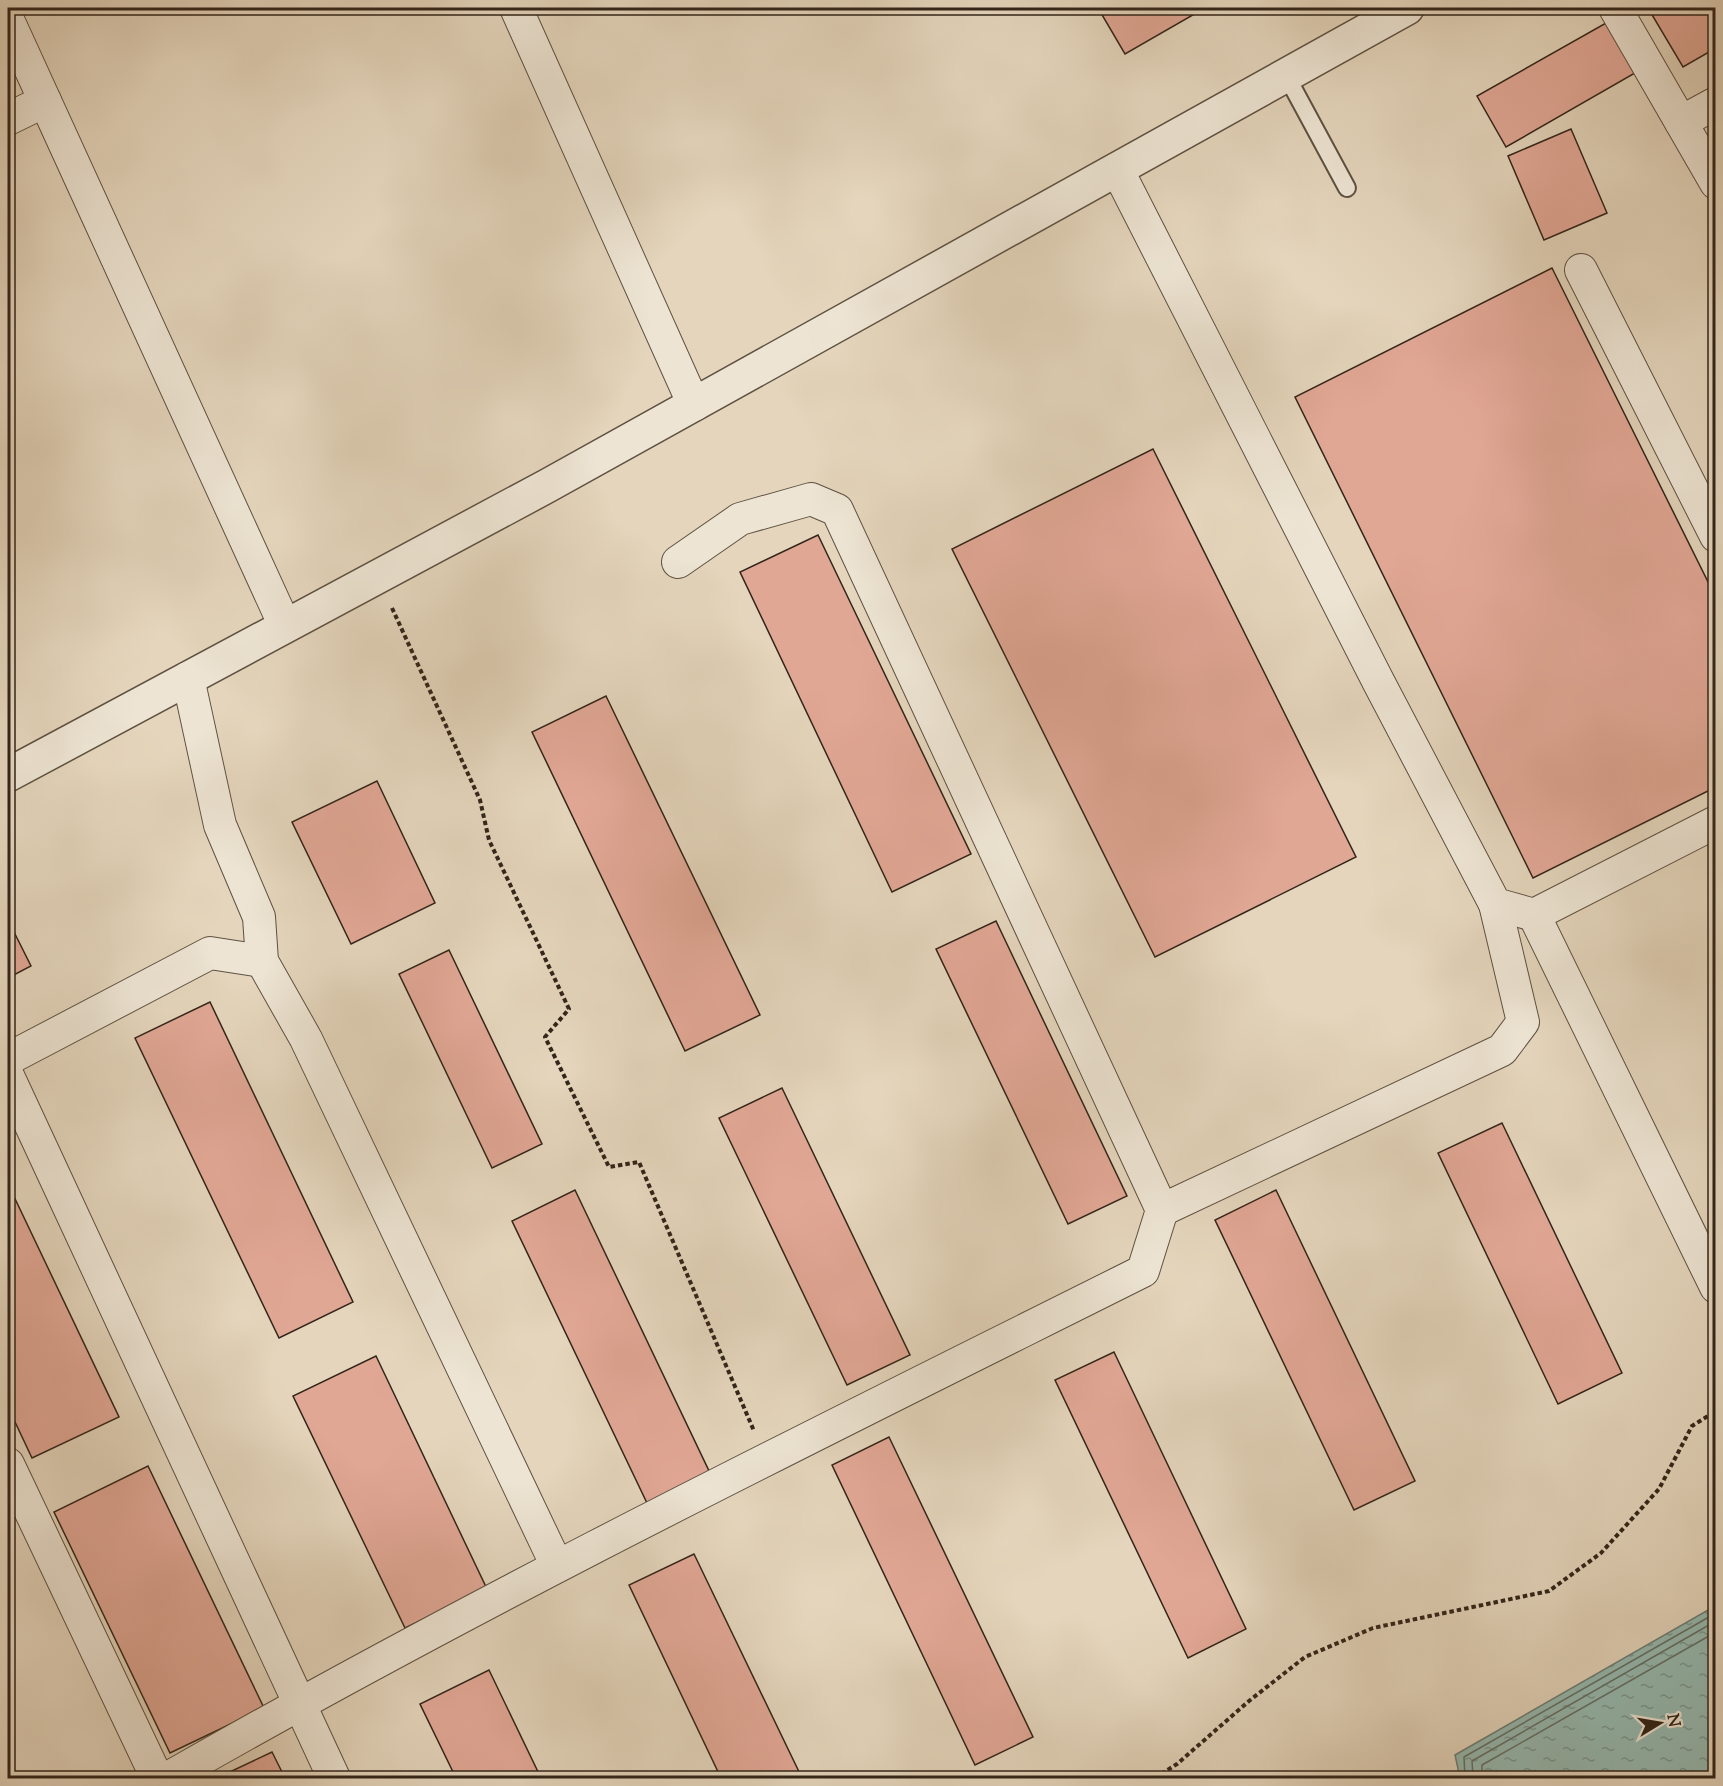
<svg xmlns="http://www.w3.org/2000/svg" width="1723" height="1786" viewBox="0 0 1723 1786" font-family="'Sorts Mill Goudy',serif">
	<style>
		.water { fill: url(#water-ripples); stroke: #6d7e74; stroke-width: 1.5 }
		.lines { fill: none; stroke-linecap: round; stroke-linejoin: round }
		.shore { stroke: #646f65; stroke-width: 1.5 }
		.building { fill: #e1a795; stroke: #32251a; stroke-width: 1.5 }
		.service-casing { stroke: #5e5142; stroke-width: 20 }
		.minor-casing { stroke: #5e5142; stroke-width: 34 }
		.tertiary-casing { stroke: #5e5142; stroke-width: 36 }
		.path { stroke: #32251a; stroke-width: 4; stroke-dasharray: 4.5 3; stroke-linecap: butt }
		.service { stroke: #ede4d3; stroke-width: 16 }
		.minor { stroke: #ede4d3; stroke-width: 32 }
		.tertiary { stroke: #ede4d3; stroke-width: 33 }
	</style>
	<defs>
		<pattern id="water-ripples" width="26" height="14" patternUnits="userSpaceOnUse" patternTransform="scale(1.5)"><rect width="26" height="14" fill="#95b9b0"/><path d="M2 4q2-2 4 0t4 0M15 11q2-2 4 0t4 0" fill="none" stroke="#7a968e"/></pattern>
	</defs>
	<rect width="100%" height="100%" fill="#e4d5bc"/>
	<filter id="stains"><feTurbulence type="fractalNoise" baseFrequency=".00333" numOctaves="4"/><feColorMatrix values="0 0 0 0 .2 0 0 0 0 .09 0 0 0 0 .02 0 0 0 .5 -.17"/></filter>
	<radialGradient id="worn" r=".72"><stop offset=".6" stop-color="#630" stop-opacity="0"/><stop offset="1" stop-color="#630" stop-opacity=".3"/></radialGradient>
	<polygon class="water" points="1715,1606 1715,1778 1460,1778 1455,1755"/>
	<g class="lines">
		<g class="shore">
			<polyline points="1465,1778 1464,1757 1716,1613"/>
			<polyline points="1473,1778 1472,1761 1716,1621"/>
			<polyline points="1482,1778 1482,1765 1716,1632"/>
		</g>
	</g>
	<g class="building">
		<polygon points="1098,8 1205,8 1125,54"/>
		<polygon points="1648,8 1716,8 1716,48 1683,67"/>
		<polygon points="1606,23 1635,73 1506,147 1477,96"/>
		<polygon points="1571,129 1607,213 1544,240 1508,156"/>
		<polygon points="1552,268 1716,598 1716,787 1533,878 1295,397"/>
		<polygon points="1153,449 1356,857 1155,957 952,549"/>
		<polygon points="818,535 971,854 892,892 740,572"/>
		<polygon points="606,696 760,1015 685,1051 532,732"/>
		<polygon points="377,781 435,903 351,944 292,822"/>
		<polygon points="8,920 31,966 8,978"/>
		<polygon points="996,921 1127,1196 1068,1224 936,949"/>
		<polygon points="449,950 542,1144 492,1168 399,974"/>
		<polygon points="210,1002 353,1302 279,1338 135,1038"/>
		<polygon points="782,1088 910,1355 847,1385 719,1118"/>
		<polygon points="1502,1123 1622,1373 1558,1404 1438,1153"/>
		<polygon points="8,1184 119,1417 32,1458 8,1407"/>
		<polygon points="575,1190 710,1473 647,1503 512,1221"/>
		<polygon points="1276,1190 1415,1481 1354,1510 1215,1220"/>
		<polygon points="1114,1352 1246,1629 1188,1658 1055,1380"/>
		<polygon points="376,1356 487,1589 405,1628 293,1396"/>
		<polygon points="889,1437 1033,1737 975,1765 832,1465"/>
		<polygon points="148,1466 264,1708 170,1753 54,1512"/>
		<polygon points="694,1554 802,1778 721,1778 629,1585"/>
		<polygon points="489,1670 541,1778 456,1778 420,1704"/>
		<polygon points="272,1752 285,1778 217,1778"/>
	</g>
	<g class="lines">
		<defs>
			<polyline id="service" points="1286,75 1347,188"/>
			<g id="minor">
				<polyline points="516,8 694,405"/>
				<polyline points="1615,8 1716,183"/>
				<polyline points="8,20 285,626"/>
				<polyline points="8,119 45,101"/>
				<polyline points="1681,122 1716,103"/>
				<polyline points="1117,169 1378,681 1495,904 1534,915 1716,822"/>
				<polyline points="1581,270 1716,536"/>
				<polyline points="188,678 220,825 259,917 262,961 306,1039 557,1566"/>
				<polyline points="1534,915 1716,1287"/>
				<polyline points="8,1059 210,953 262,961"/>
				<polyline points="8,1076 334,1778"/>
				<polyline points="1162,1210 1502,1050 1523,1022 1495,904"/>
				<polyline points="8,1464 157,1778"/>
				<path d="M168 1778C486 1596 815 1435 1143 1271L1162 1210 837 510 811 499 740 519 678 562"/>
			</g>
			<polyline id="tertiary" points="8,775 547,486 1407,8"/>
		</defs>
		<use href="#service" class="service-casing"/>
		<use href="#minor" class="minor-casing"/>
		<use href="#tertiary" class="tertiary-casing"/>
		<g class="path">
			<polyline points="392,608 480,800 489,840 569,1009 545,1037 609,1167 639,1162 754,1431"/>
			<polyline points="1155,1778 1177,1764 1249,1701 1305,1657 1373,1628 1549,1591 1601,1553 1659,1489 1692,1426 1716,1411"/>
		</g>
		<use href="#service" class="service"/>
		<use href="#minor" class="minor"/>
		<use href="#tertiary" class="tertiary"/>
	</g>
	<rect width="1723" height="1786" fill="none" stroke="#e4d5bc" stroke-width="30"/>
	<rect x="9" y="9" width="1705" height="1768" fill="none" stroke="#32251a" stroke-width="3"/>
	<rect x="15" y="15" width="1693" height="1756" fill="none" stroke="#32251a" stroke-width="1.5"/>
	<g transform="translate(1660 1723) rotate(79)" stroke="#ede4d3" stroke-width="4.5" paint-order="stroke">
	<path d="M0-4.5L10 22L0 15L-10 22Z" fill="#32251a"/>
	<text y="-9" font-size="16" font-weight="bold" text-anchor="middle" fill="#32251a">N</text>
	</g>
	<rect width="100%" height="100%" filter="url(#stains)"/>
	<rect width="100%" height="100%" fill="url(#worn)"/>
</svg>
